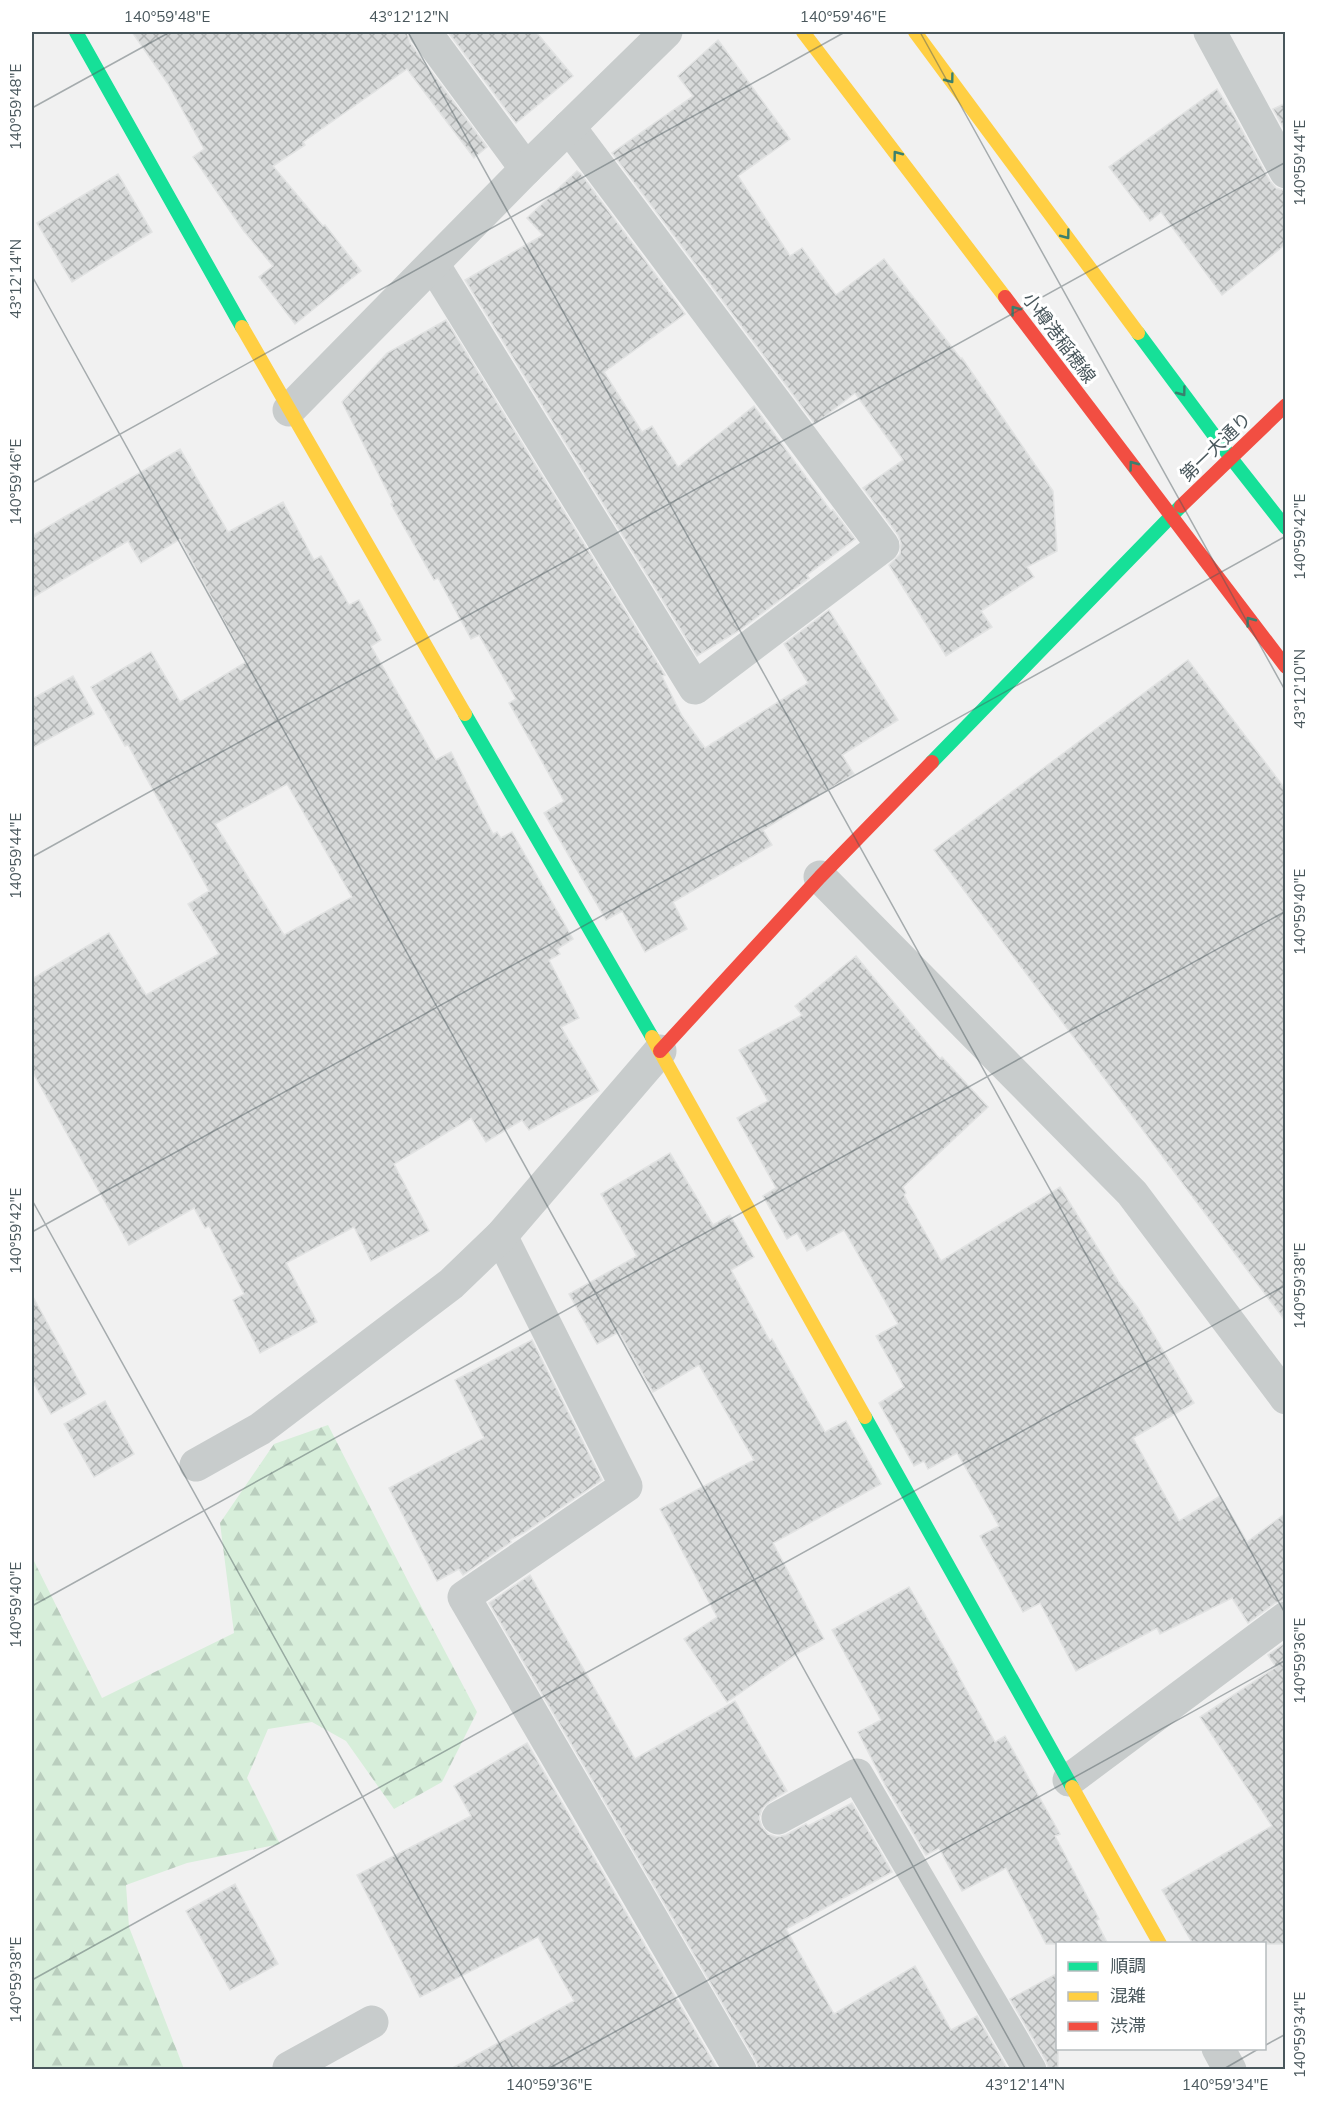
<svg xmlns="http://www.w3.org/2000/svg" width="1317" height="2101" viewBox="0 0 1317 2101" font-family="Mulish,'Noto Sans JP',sans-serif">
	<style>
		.forest { fill: url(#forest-firs) }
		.building { fill: url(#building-cross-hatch); stroke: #e2e3e3; stroke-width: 1.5; fill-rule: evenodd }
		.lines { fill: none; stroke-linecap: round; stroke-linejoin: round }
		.street { stroke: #c8cccc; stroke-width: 33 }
		.fast { stroke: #16e098; stroke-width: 14 }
		.slow { stroke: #ffcf43; stroke-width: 14 }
		.jam { stroke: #f24e42; stroke-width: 14 }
		.oneway { stroke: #3a806e }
		.ticks { fill: none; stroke: #49575c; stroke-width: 1.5; stroke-opacity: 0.45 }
		.labels { text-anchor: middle; stroke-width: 6; stroke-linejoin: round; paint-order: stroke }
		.street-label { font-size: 18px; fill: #49575c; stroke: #fff }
		.neatline { fill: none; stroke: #49575c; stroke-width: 2 }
		.ticks-label { font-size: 15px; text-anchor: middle; fill: #49575c }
	</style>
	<defs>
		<pattern id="forest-firs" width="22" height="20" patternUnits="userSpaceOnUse" patternTransform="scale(1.5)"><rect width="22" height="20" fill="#d7eeda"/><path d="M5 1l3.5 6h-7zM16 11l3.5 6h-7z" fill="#bacebe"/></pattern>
		<pattern id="building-cross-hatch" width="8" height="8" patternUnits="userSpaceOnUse" patternTransform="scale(1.5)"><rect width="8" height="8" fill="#d7d9d9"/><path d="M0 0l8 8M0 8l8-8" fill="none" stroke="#b0b3b3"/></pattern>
	</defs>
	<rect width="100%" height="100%" fill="#f1f1f1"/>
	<polygon class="forest" points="328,1425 410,1585 477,1712 442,1782 394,1809 346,1741 312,1722 268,1729 247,1778 280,1844 187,1863 126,1885 129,1927 184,2069 32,2069 32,1557 102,1698 234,1633 220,1523 274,1444"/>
	<g class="building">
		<polygon points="132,32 407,32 410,43 487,147 474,158 407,69 303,142 305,145 273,166 323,226 325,225 361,271 295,324 259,277 273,266 243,230 193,157 204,149 168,84"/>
		<polygon points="448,32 536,32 573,76 516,123"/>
		<polygon points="718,40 790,139 738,176 790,256 802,248 836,295 884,259 961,359 962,358 1053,491 1057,551 1027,567 1034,577 981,611 992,627 946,656 889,565 900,554 901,543 898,535 863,488 903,460 855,393 815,424 612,153 693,96 678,76"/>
		<polygon points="1217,89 1233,114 1270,181 1276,188 1286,191 1286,244 1222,295 1161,212 1150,221 1109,167"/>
		<polygon points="1286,103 1286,132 1273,109"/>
		<polygon points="577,171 581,174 685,314 604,372 642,432 652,426 678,467 754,406 831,511 833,510 855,539 807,575 809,578 740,630 697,656 465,280 543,235 527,218"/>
		<polygon points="118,174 152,232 72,282 37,223"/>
		<polygon points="446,320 665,675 662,676 682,716 705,748 808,683 784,644 829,610 898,720 842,755 854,774 763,830 772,845 673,902 687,929 645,952 622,911 606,920 544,813 564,801 509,703 516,699 479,635 471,639 438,578 434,580 391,504 393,503 342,402 387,353"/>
		<path d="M180 449 228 532 283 502 314 560 321 556 349 605 359 600 381 640 371 646 436 760 451 752 493 834 497 832 501 838 512 832 573 939 557 949 560 954 549 960 579 1018 561 1027 599 1091 529 1130 522 1120 486 1142 471 1118 394 1164 429 1231 371 1261 354 1227 286 1263 317 1322 260 1353 233 1300 244 1294 209 1226 205 1228 194 1208 129 1245 32 1071V979L109 933 146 995 219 954 188 904 209 891 128 745 125 746 91 687 151 652 180 702 246 662 180 539 141 563 128 541 32 598V536ZM287 784 352 897 284 935 215 824Z"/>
		<polygon points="1188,660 1286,790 1286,1322 934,850"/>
		<polygon points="73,676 94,714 32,748 32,699"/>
		<polygon points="856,956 940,1059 942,1057 988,1107 903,1187 906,1193 904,1195 941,1261 1060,1187 1120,1284 1138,1308 1194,1403 1133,1438 1179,1521 1220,1496 1247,1542 1286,1513 1286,1600 1275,1603 1248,1623 1232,1598 1160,1634 1157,1628 1076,1671 1040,1603 1023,1612 980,1536 999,1526 957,1453 928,1469 924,1461 914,1466 879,1403 904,1387 876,1336 898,1324 844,1230 807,1251 797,1233 787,1239 763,1196 776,1188 737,1118 768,1101 739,1050 802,1015 795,1006"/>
		<polygon points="670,1153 713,1225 730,1215 754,1257 731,1270 770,1341 772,1339 825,1432 846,1421 881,1484 773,1543 824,1639 800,1652 727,1702 684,1639 717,1617 660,1509 754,1460 699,1365 653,1392 619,1332 597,1344 569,1294 637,1256 601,1194"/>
		<polygon points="32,1295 86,1394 51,1414 32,1380"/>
		<polygon points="532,1340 602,1480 525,1532 510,1540 511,1542 463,1575 459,1569 437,1581 389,1488 484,1438 455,1380"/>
		<polygon points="105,1401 134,1454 94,1477 64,1424"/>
		<polygon points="530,1575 635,1759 735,1701 787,1791 769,1802 762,1809 759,1818 762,1827 768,1834 777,1837 786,1835 806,1824 808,1826 852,1803 892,1872 786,1929 834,2014 915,1966 951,2030 977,2016 1008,2070 759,2070 756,2061 489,1603"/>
		<polygon points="909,1587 958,1672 957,1673 995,1742 1005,1736 1060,1834 1055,1836 1099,1919 1096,1921 1108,1944 1046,1944 1006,1868 962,1891 939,1848 926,1855 885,1785 858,1732 881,1720 832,1630"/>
		<polygon points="1286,1642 1286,1944 1193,1944 1162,1890 1272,1826 1200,1717 1276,1667 1268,1655"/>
		<polygon points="527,1743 718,2070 449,2070 574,2001 538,1937 420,1997 357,1875 471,1816 454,1786"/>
		<polygon points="235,1884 278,1964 230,1990 186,1911"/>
		<polygon points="1058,1973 1058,2070 1049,2070 1046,2061 1010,1999"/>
	</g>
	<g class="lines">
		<g class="street">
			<polyline points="425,32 526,169"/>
			<polyline points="1210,32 1286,172"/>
			<polyline points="433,264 695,688 883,546 569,127"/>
			<polyline points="289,410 526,169 666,32"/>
			<polyline points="820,877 1132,1193 1286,1398"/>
			<polyline points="501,1236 626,1486 464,1597 740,2070"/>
			<polyline points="196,1465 260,1429 451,1284 501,1236 660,1051"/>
			<polyline points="1069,1780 1286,1618"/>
			<polyline points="778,1818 857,1775 1030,2070"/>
			<polyline points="1218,2048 1230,2070"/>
			<polyline points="290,2070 289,2068 372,2022"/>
		</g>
		<g class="fast">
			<polyline points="76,32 242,327"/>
			<polyline points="1138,333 1231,458 1286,528"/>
			<polyline points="465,714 652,1037"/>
			<polyline points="932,762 1181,506"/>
			<polyline points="865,1417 1072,1787"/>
		</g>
		<g class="slow">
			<polyline points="803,32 1005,297"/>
			<polyline points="915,32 1138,333"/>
			<polyline points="242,327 465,714"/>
			<polyline points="652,1037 865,1417"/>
			<polyline points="1072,1787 1160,1944"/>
		</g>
		<g class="jam">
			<polyline points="1005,297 1286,667"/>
			<polyline points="1181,506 1286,405"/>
			<polyline points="660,1051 820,877 932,762"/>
		</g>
	</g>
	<defs><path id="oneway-chevron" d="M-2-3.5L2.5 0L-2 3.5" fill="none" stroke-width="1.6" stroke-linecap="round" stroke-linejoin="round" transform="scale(1.5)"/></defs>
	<g class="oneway">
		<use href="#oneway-chevron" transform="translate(950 79) rotate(53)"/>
		<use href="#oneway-chevron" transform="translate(897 155) rotate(-127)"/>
		<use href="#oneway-chevron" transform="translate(1066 235) rotate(53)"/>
		<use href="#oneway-chevron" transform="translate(1015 310) rotate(-127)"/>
		<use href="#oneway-chevron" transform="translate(1182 392) rotate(53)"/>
		<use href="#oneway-chevron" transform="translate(1133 465) rotate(-127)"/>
		<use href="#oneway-chevron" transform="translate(1250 621) rotate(-127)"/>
	</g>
	<path class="ticks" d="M408 32 1286 1615M920 32 1286 692M32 108 170 32M32 276 1026 2070M32 483 845 32M32 857 1286 162M32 1200 514 2070M32 1232 1286 536M32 1606 1286 911M32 1980 1286 1285M1264 2046 1286 2034M546 2070 1286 1660M1222 2070 1260 2048"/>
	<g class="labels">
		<g class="street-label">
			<text transform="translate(1059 338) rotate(53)" y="6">小樽港稲穂線</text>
			<text transform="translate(1216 447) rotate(-44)" y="6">第一大通り</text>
		</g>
	</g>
	<rect width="1317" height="2101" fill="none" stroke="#ffffff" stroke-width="66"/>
	<rect x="1056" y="1942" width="210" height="108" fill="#ffffff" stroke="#b6bcbe" stroke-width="1.5"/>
	<rect x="1068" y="1962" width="30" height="9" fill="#16e098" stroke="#b6bcbe" stroke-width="1.5"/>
	<text x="1110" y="1972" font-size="18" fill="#49575c">順調</text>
	<rect x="1068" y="1992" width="30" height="9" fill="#ffcf43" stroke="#b6bcbe" stroke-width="1.5"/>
	<text x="1110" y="2002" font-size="18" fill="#49575c">混雑</text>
	<rect x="1068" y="2022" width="30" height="9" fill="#f24e42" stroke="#b6bcbe" stroke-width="1.5"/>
	<text x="1110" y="2032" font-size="18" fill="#49575c">渋滞</text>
	<rect x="33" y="33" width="1251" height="2035" class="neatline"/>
	<g class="ticks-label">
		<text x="167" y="22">140°59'48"E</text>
		<text x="409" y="22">43°12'12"N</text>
		<text x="843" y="22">140°59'46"E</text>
		<text transform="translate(16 107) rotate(-90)" y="5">140°59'48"E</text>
		<text transform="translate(1300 163) rotate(-90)" y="5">140°59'44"E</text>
		<text transform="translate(16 279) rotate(-90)" y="5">43°12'14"N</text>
		<text transform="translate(16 482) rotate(-90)" y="5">140°59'46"E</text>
		<text transform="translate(1300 537) rotate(-90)" y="5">140°59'42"E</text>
		<text transform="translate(1300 689) rotate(-90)" y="5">43°12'10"N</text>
		<text transform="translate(16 856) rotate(-90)" y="5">140°59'44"E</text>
		<text transform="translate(1300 912) rotate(-90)" y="5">140°59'40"E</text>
		<text transform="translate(16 1231) rotate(-90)" y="5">140°59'42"E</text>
		<text transform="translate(1300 1286) rotate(-90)" y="5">140°59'38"E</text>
		<text transform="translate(16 1605) rotate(-90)" y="5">140°59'40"E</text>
		<text transform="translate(1300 1661) rotate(-90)" y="5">140°59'36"E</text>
		<text transform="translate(16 1980) rotate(-90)" y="5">140°59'38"E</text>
		<text transform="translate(1300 2035) rotate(-90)" y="5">140°59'34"E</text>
		<text x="549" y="2090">140°59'36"E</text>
		<text x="1025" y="2090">43°12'14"N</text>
		<text x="1225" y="2090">140°59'34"E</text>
	</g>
</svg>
